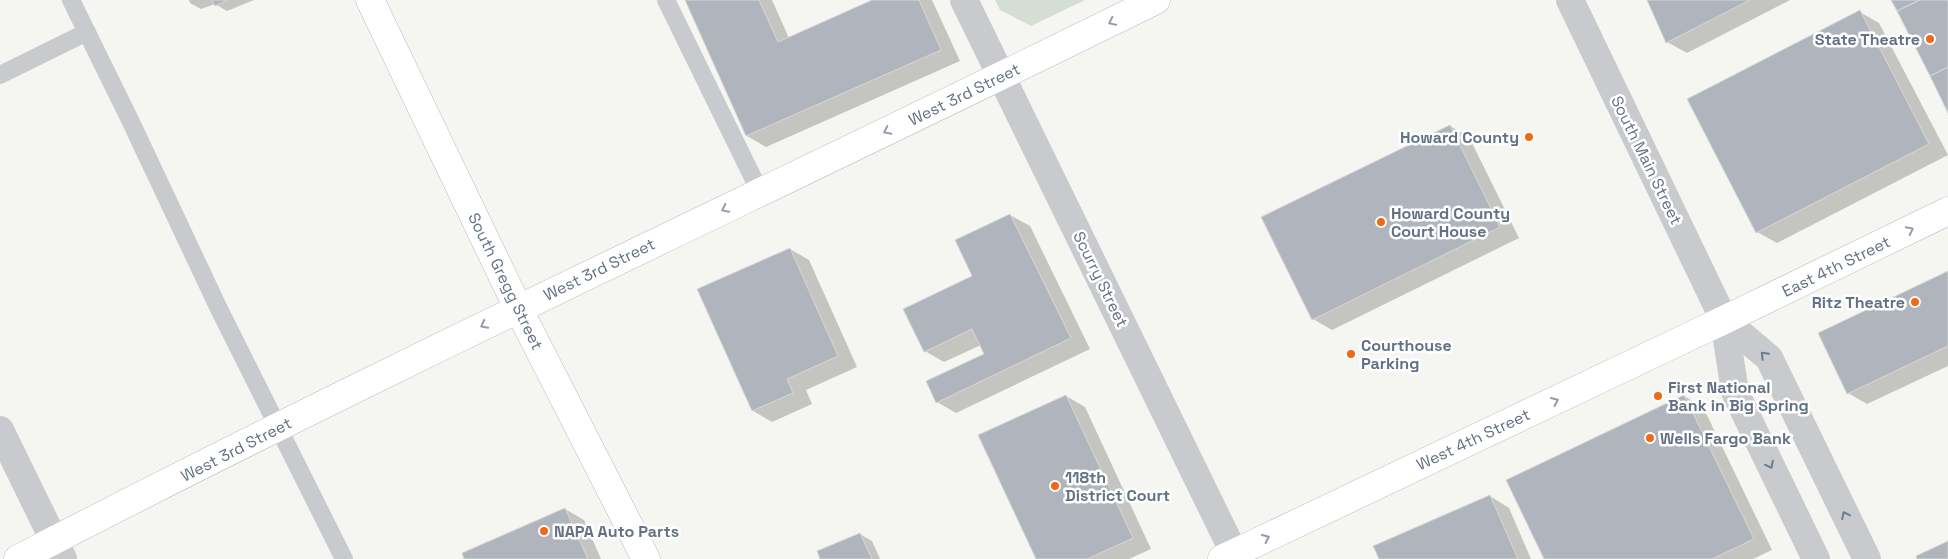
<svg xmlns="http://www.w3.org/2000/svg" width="1948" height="559" viewBox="0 0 1948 559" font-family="'Space Grotesk',sans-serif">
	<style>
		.green { fill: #d5ded3 }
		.shadow { fill: #0003 }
		.building { fill: #b0b5bd; stroke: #d7d7d5 }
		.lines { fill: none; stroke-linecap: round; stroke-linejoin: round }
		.secondary-casing { stroke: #babdc2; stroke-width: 29 }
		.primary-casing { stroke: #b8bbc0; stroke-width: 29 }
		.lane { stroke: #c8cace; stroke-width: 18 }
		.street { stroke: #c8cace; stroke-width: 28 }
		.secondary { stroke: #fff; stroke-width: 28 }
		.primary { stroke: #fff; stroke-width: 28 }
		.oneway { stroke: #929caa }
		.oneway2 { stroke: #6d7a8c }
		.poi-dot { fill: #ef6919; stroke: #fff; stroke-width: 2 }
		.labels { text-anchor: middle; stroke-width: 5; stroke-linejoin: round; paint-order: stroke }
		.poi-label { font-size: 16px; font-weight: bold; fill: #637185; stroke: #fff; text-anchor: start }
		.street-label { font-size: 16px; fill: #637185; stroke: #fff }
	</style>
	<rect width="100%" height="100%" fill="#f5f6f2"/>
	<polygon class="green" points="995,0 1085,0 1031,26 1000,10"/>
	<g class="shadow">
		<polygon points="189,0 254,0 227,11 215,4 201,9 190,3"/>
		<polygon points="686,0 772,0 789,38 875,0 932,0 960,61 766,147 747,136"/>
		<polygon points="1648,0 1790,0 1687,53 1667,42"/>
		<polygon points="1860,12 1879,23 1948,155 1777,243 1757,232"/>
		<polygon points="1450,126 1469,137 1519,238 1332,330 1313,319"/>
		<polygon points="1010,215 1030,226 1090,349 956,413 937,402 985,354 981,345 944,362 925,351 974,277"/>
		<polygon points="790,249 809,260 857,367 806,390 812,404 772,422 753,411 699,289"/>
		<polygon points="1948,272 1948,366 1867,404 1848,393"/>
		<polygon points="1066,396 1085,407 1151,549 1129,559 1037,559"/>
		<polygon points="1684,396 1703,407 1772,550 1753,559 1545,559"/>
		<polygon points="1490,496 1509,508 1531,559 1380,559"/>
		<polygon points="565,509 584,520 601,559 465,559"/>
		<polygon points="860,534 872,541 880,559 821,559"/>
	</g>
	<g class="building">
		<polygon points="212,0 228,0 215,6"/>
		<polygon points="685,0 759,0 778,42 872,0 919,0 941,50 746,136"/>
		<polygon points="1647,0 1750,0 1666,43"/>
		<polygon points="1891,0 1920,0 1897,11"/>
		<polygon points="1920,0 1948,0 1948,67 1930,76 1897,11"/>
		<polygon points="1860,10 1929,144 1756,233 1687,99"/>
		<polygon points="1948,67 1948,113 1930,76"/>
		<polygon points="1450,125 1500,227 1312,320 1261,217"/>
		<polygon points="1010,214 1071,338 936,403 926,381 984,354 972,329 924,352 903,309 972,276 955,240"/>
		<polygon points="790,248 838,356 787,379 793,393 752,411 697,289"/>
		<polygon points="1948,271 1948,346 1847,394 1818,333"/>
		<polygon points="1066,395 1133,538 1087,559 1036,559 978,435"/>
		<polygon points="1684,395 1754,539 1712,559 1544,559 1506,480"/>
		<polygon points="1490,495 1518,559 1379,559 1373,546"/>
		<polygon points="565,508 588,559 464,559 462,553"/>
		<polygon points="860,533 872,559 820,559 817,551"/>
		<polygon points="1948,541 1948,559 1917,559 1916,556"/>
	</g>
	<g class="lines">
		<defs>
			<g id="secondary">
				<path d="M18 559C393 364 777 187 1156 0"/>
				<polyline points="1222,559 1724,320 1948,211"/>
			</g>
			<polyline id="primary" points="370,0 518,308 646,559"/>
		</defs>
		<use href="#secondary" class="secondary-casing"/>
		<use href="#primary" class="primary-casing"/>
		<g class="lane">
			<polyline points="71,0 130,120 219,309 344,559"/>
			<polyline points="666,0 760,192"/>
			<polyline points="0,75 87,32"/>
		</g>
		<g class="street">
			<polyline points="964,0 1237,559"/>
			<polyline points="1570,0 1724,320 1735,392 1816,559"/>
			<polyline points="1724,320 1769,358 1867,559"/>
			<polyline points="0,430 63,559"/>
		</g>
		<use href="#secondary" class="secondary"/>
		<use href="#primary" class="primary"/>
	</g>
	<defs><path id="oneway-chevron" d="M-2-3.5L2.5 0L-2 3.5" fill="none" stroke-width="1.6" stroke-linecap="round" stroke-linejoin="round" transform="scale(1.25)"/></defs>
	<g class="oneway">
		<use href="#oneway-chevron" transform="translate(1112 22) rotate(154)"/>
		<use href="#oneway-chevron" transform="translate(887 131) rotate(154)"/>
		<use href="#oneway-chevron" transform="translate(725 209) rotate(154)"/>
		<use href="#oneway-chevron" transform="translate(1910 230) rotate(-26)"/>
		<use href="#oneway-chevron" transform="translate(484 325) rotate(153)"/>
		<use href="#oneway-chevron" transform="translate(1555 401) rotate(-25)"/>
		<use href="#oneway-chevron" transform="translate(1266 538) rotate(-25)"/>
	</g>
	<g class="oneway2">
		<use href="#oneway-chevron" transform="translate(1764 355) rotate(-135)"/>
		<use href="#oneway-chevron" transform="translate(1770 465) rotate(64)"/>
		<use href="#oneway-chevron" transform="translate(1845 515) rotate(-116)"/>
	</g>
	<g class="poi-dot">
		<circle cx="1930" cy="39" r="5"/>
		<circle cx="1529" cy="137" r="5"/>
		<circle cx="1381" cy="222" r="5"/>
		<circle cx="1915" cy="302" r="5"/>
		<circle cx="1351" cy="354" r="5"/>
		<circle cx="1658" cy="396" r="5"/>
		<circle cx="1650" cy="438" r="5"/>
		<circle cx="1055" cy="486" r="5"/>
		<circle cx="544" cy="531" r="5"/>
	</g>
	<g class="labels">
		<g class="poi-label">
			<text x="1920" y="45" text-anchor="end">State Theatre</text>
			<text x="1519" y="143" text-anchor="end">Howard County</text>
			<text x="1391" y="219">Howard County<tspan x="1391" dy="18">Court House</tspan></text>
			<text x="1905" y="308" text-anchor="end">Ritz Theatre</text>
			<text x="1361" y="351">Courthouse<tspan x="1361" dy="18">Parking</tspan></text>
			<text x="1668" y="393">First National<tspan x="1668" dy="18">Bank in Big Spring</tspan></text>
			<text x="1660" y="444">Wells Fargo Bank</text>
			<text x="1065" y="483">118th<tspan x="1065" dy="18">District Court</tspan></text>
			<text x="554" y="537">NAPA Auto Parts</text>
		</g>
		<g class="street-label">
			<text transform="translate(964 94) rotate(-26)" y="6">West 3rd Street</text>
			<text transform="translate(1647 160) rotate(64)" y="6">South Main Street</text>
			<text transform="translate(1836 266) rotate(-26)" y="6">East 4th Street</text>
			<text transform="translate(599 269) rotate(-26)" y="6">West 3rd Street</text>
			<text transform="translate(1101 279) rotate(64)" y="6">Scurry Street</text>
			<text transform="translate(506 281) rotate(64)" y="6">South Gregg Street</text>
			<text transform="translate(1473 439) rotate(-25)" y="6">West 4th Street</text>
			<text transform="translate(236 449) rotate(-27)" y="6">West 3rd Street</text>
		</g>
	</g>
</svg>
